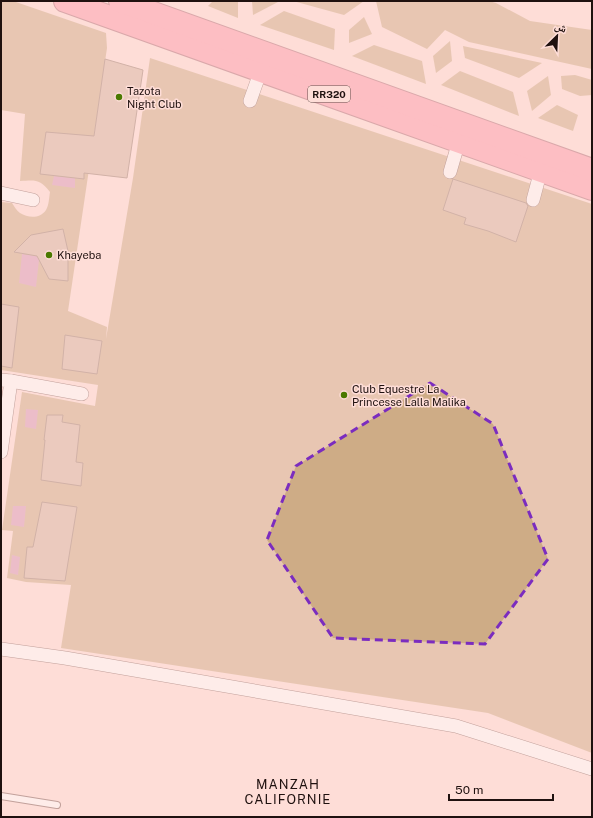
<svg xmlns="http://www.w3.org/2000/svg" width="593" height="818" viewBox="0 0 593 818" font-family="'Public Sans','Noto Naskh Arabic',sans-serif">
	<style>
		.green { fill: #ceac86 }
		.water { fill: #d898b8 }
		.building { fill: #d5b3a1; stroke: #9d7e6d }
		.lines { fill: none; stroke-linecap: round; stroke-linejoin: round }
		.lane-casing { stroke: #7b5953; stroke-width: 8 }
		.street-casing { stroke: #7b5953; stroke-width: 14 }
		.highway-casing { stroke: #af6974; stroke-width: 24 }
		.lane { stroke: #fff; stroke-width: 6 }
		.street { stroke: #fff; stroke-width: 13 }
		.highway { stroke: #fc99aa; stroke-width: 22 }
		.marked { fill: none; stroke: #7b2cbf; stroke-width: 3; stroke-dasharray: 8 5; stroke-linejoin: round }
		.poi-dot { fill: #4a7900; stroke: #feddd7; stroke-width: 1.5 }
		.labels { text-anchor: middle; stroke-width: 3; stroke-linejoin: round; paint-order: stroke }
		.shield { fill: #feddd7; stroke: #624e4b; stroke-width: 1 }
		.shield-label { font-size: 10px; font-weight: bold; fill: #1f110f }
		.poi-label { font-size: 11px; fill: #1f110f; stroke: #feddd7; text-anchor: start }
		.quarter-label { font-size: 13px; letter-spacing: 1px; fill: #1f110f; stroke: #feddd7 }
	</style>
	<rect width="100%" height="100%" fill="#feddd7"/>
	<g class="green">
		<path d="M1 1H13L106 33 107 48 68 311 107 327 106 339 133 178 150 58 592 204V753L488 713 61 648 71 585 26 582 7 578 13 531 2 530 22 392 95 406 98 385 1 370V202L12 203C14 206 17 211 20 213 28 218 40 219 46 210 49 205 49 198 50 192 40 179 36 180 20 181L25 114 1 110Z"/>
		<polygon points="213,1 238,1 238,18 208,6"/>
		<polygon points="252,1 278,1 278,2 253,15"/>
		<polygon points="293,1 364,1 344,15"/>
		<polygon points="376,1 489,1 496,3 530,21 592,30 592,69 469,42 445,30 427,49 382,27"/>
		<polygon points="284,11 335,29 334,50 260,25"/>
		<polygon points="364,17 372,34 349,43 349,30"/>
		<polygon points="450,41 452,61 436,73 433,56"/>
		<polygon points="374,45 422,61 426,84 352,56"/>
		<polygon points="463,46 542,63 519,78 465,58"/>
		<polygon points="460,71 513,92 519,116 441,85"/>
		<polygon points="575,75 592,80 592,95 580,96 562,89 561,76"/>
		<polygon points="548,76 551,95 532,111 527,91"/>
		<polygon points="557,105 578,115 573,131 538,118"/>
	</g>
	<g class="water">
		<polygon points="54,176 75,178 75,188 52,185"/>
		<polygon points="22,254 37,256 39,260 36,287 19,283"/>
		<polygon points="26,409 38,410 36,429 25,427"/>
		<polygon points="13,506 26,506 24,527 11,525"/>
		<polygon points="12,555 20,557 18,575 10,573"/>
	</g>
	<g class="building">
		<polygon points="105,59 143,70 127,178 84,173 84,179 40,174 46,132 94,136"/>
		<polygon points="453,179 526,203 528,206 516,242 488,231 464,224 466,218 443,210"/>
		<polygon points="63,229 68,251 68,281 49,279 37,256 14,252 31,235"/>
		<polygon points="1,304 19,307 12,368 1,366"/>
		<polygon points="65,335 102,341 97,374 62,369"/>
		<polygon points="47,415 63,415 62,422 80,425 76,462 83,463 81,486 41,480 45,440 44,440"/>
		<polygon points="42,502 77,507 65,581 24,578 27,547 33,547"/>
	</g>
	<g class="lines">
		<defs>
			<polyline id="lane" points="1,796 57,805"/>
			<g id="street">
				<polyline points="250,101 261,70"/>
				<polyline points="450,172 459,141"/>
				<polyline points="1,193 33,200"/>
				<polyline points="533,200 541,170"/>
				<polyline points="1,380 11,381 1,452"/>
				<polyline points="11,381 82,394"/>
				<polyline points="1,649 65,658 456,726 592,769"/>
			</g>
			<g id="highway">
				<polyline points="65,1 592,189"/>
				<polyline points="120,1 592,170"/>
			</g>
		</defs>
		<use href="#lane" class="lane-casing"/>
		<use href="#street" class="street-casing"/>
		<use href="#highway" class="highway-casing"/>
		<use href="#lane" class="lane"/>
		<use href="#street" class="street"/>
		<use href="#highway" class="highway"/>
	</g>
	<path d="M0 0H593V818H0ZM430 383 493 424 548 559 485 644 333 638 267 540 296 466Z" fill="#feddd7" fill-opacity=".55" fill-rule="evenodd"/>
	<path class="marked" d="M430 383 493 424 548 559 485 644 333 638 267 540 296 466Z"/>
	<g class="poi-dot">
		<circle cx="119" cy="97" r="4"/>
		<circle cx="49" cy="255" r="4"/>
		<circle cx="344" cy="395" r="4"/>
	</g>
	<g class="labels">
		<rect class="shield" x="308" y="86" width="42" height="16" rx="3"/>
		<g class="shield-label">
			<text x="329" y="98">RR320</text>
		</g>
		<g class="poi-label">
			<text x="127" y="95">Tazota<tspan x="127" dy="13">Night Club</tspan></text>
			<text x="57" y="259">Khayeba</text>
			<text x="352" y="393">Club Equestre La<tspan x="352" dy="13">Princesse Lalla Malika</tspan></text>
		</g>
		<g class="quarter-label">
			<text x="288" y="789">MANZAH<tspan x="288" dy="15">CALIFORNIE</tspan></text>
		</g>
	</g>
	<rect width="593" height="818" fill="none" stroke="#1f110f" stroke-width="4"/>
	<g transform="translate(557 36) rotate(24)" stroke="#feddd7" stroke-width="3" paint-order="stroke">
	<path d="M0-3L7 15L0 10L-7 15Z" fill="#1f110f"/>
	<text y="-6" font-size="11" font-weight="bold" text-anchor="middle" fill="#1f110f">ش</text>
	</g>
	<path d="M449 794v6h104v-6" fill="none" stroke="#1f110f" stroke-width="2"/>
	<text x="455" y="794" font-size="12" fill="#1f110f" stroke="#feddd7" stroke-width="3" paint-order="stroke">50 m</text>
</svg>
